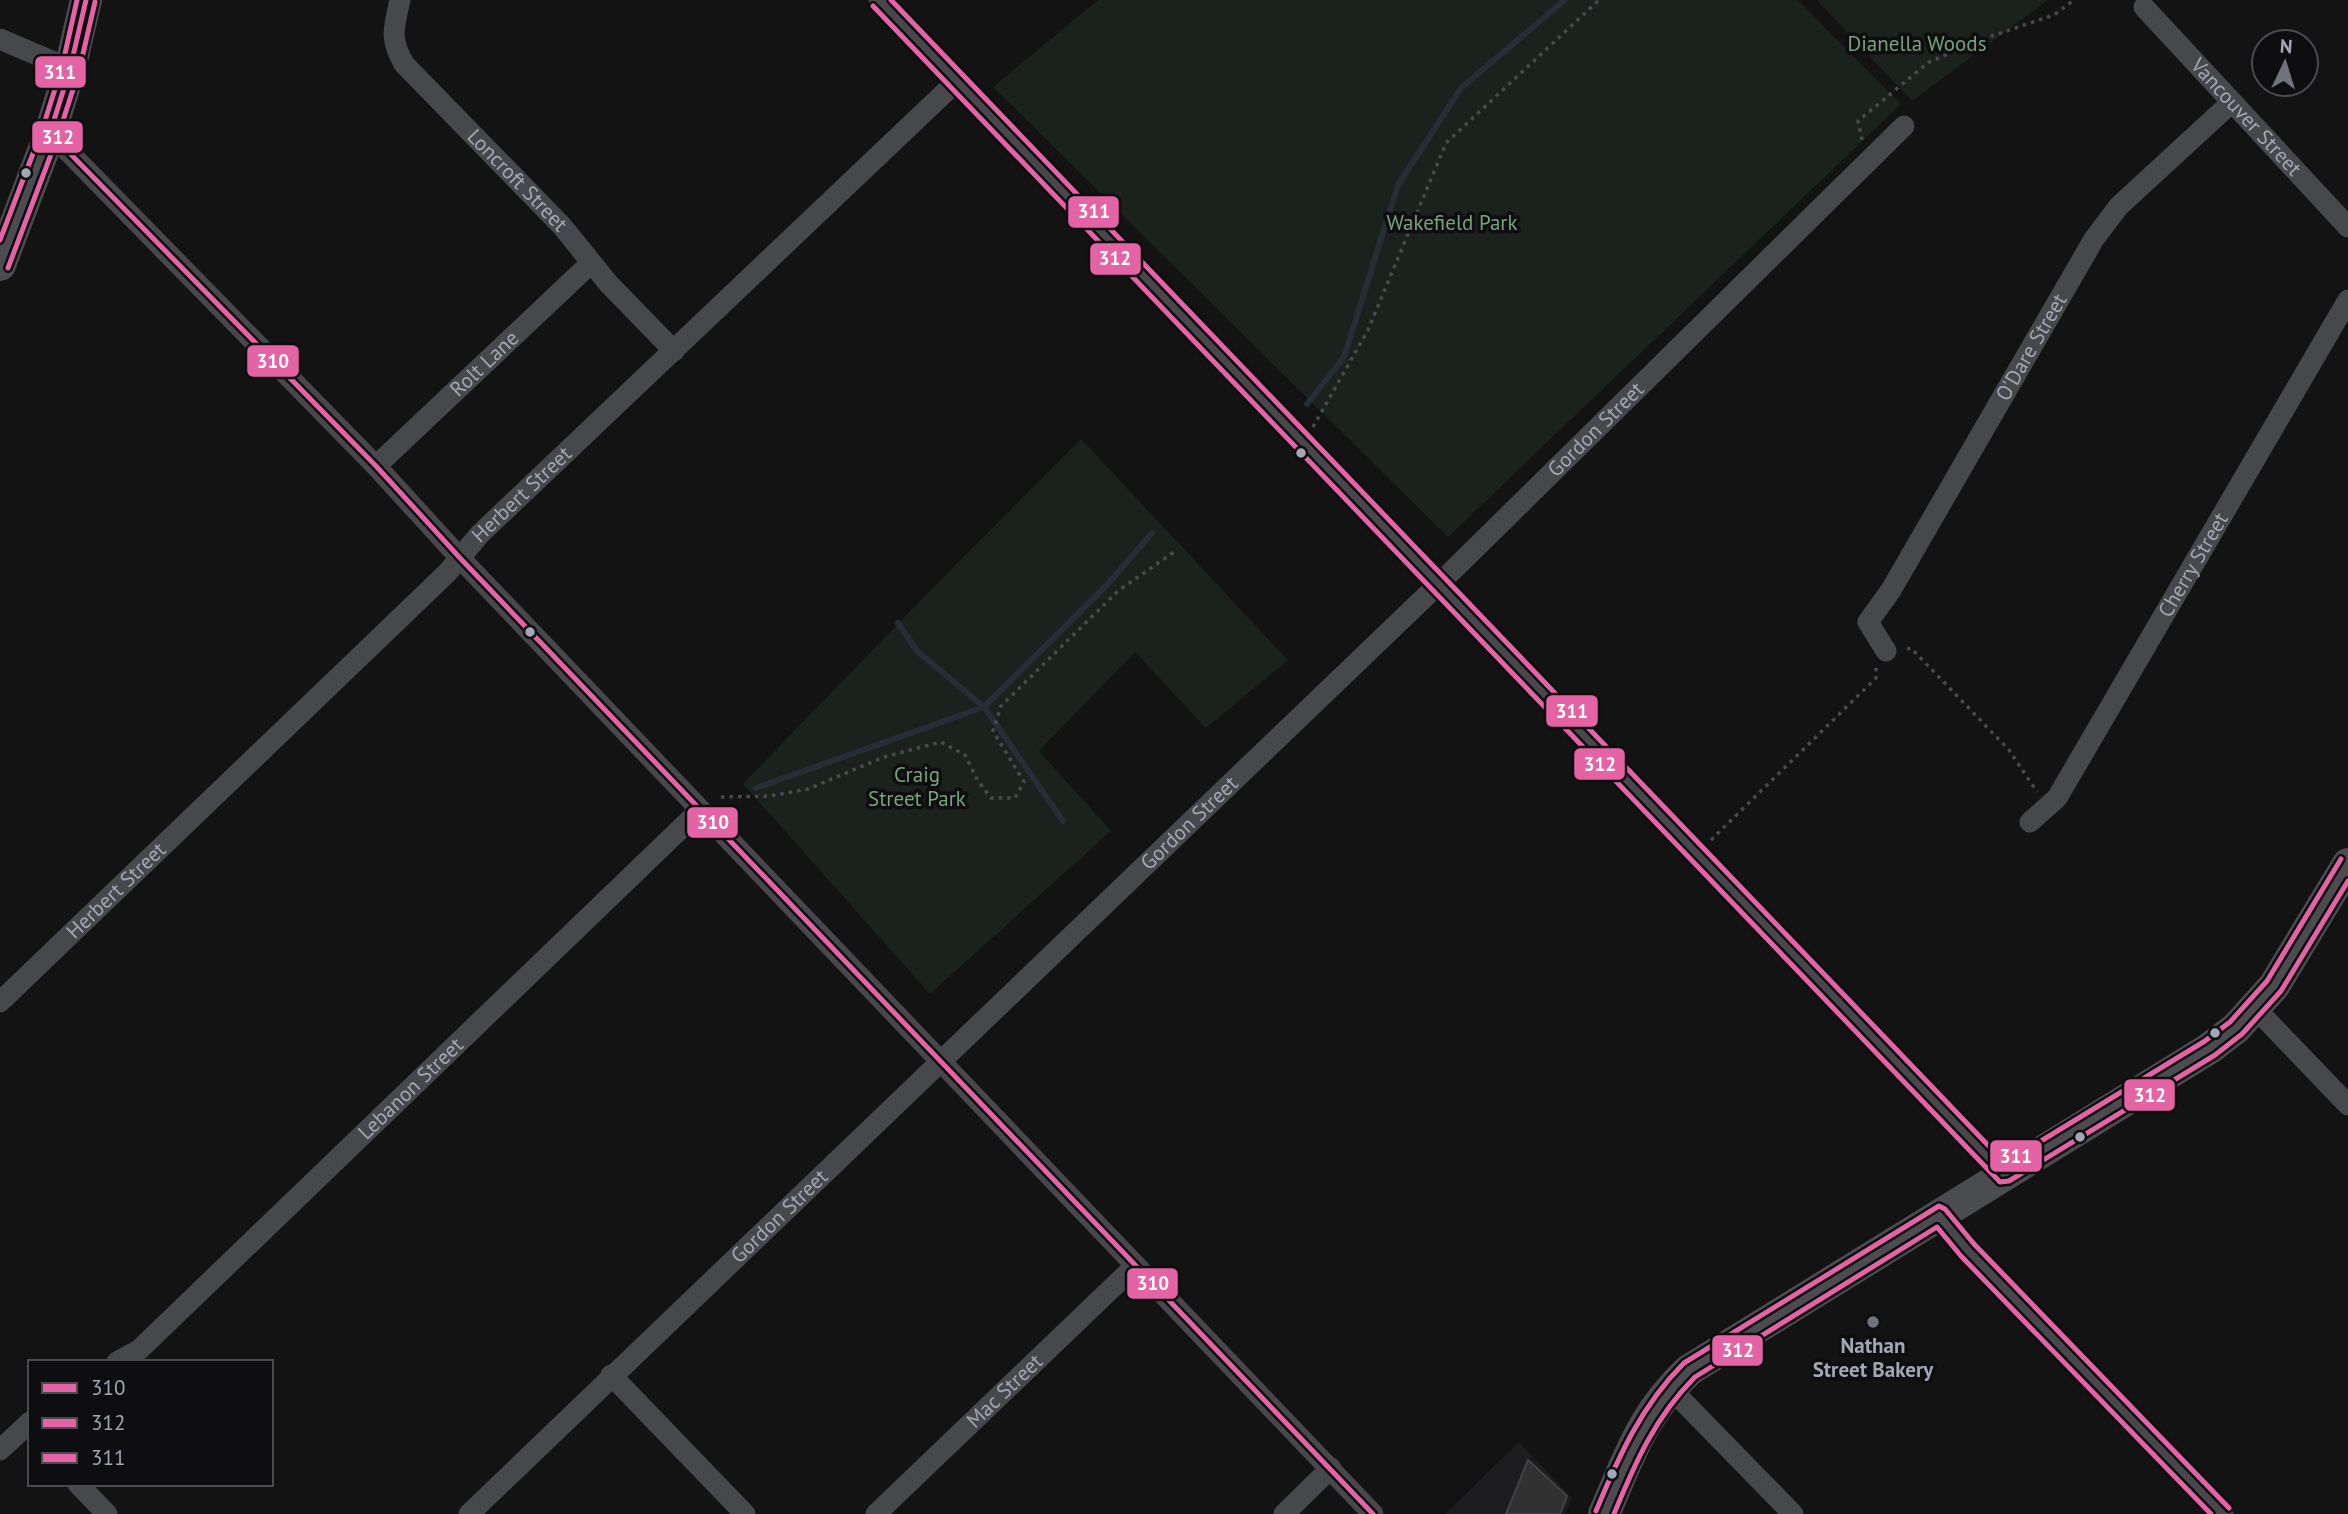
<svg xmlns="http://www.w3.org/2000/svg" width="2348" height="1514" viewBox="0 0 2348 1514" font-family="'PT Sans',sans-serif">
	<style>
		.built { fill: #1d1d1f }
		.green { fill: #1b221d }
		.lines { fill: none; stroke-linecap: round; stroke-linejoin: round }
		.stream { stroke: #262d35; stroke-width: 6 }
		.building { fill: #313132; stroke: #424247; stroke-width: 2 }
		.path { stroke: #49494e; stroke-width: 3.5; stroke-dasharray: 3.5 5; stroke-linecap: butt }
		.street { stroke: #47484c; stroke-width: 21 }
		.secondary { stroke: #4b4c50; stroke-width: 32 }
		.bus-1-casing { stroke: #0e0d0f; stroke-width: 10 }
		.bus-2-casing { stroke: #0e0d0f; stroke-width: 10 }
		.bus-3-casing { stroke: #0e0d0f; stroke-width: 10 }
		.bus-1 { stroke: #e463a4; stroke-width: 5 }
		.bus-2 { stroke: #e463a4; stroke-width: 5 }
		.bus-3 { stroke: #e463a4; stroke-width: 5 }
		.bus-dot { fill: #a3a7b5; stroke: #0e0d0f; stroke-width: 2.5 }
		.poi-dot { fill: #71737c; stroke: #0e0d0f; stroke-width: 2.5 }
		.labels { text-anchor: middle; stroke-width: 7; stroke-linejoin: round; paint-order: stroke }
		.park-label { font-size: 21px; fill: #79a27f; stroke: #0e0d0f }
		.street-label { font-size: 21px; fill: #a3a7b5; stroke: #0e0d0f }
		.poi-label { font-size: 21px; font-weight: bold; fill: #a3a7b5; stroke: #0e0d0f }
		.line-badge { stroke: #0e0d0f; stroke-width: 2.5 }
		.badge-label { font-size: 19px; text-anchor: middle; font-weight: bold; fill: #fff }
	</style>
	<rect width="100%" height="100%" fill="#131313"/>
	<polygon class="built" points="1519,1442 1572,1498 1565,1514 1445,1514"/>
	<g class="green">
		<polygon points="1098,0 1798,0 1901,104 1448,537 993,87"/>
		<polygon points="1817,0 2048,0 1912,101"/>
		<polygon points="1081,439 1288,660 1206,728 1135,652 1039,751 1111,831 930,994 743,784 919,602"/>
	</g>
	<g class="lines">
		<g class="stream">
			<polyline points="1307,404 1344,357 1398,185 1461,88 1565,0"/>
			<polyline points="898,623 917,651 984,707 1063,821"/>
			<polyline points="756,788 984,707 1106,586 1152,533"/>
		</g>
	</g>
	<polygon class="building" points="1528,1460 1567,1496 1560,1514 1506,1514"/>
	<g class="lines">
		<g class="path">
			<polyline points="1862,140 1858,121 1929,62 1983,39 2054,15 2074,0"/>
			<polyline points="1313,427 1368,330 1446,143 1599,0"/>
			<polyline points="1907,649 1911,648 2009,750 2037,792"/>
			<polyline points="721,797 770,796 808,789 884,757 941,742 965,755 978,781 991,798 1015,798 1024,782 993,731 1001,706 1118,591 1174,552"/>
			<polyline points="1711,840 1876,678 1876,668"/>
		</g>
		<g class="street">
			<path id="s1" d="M400 0C394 28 389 38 404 64L562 226 608 283 674 351"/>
			<polyline points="879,0 2004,1174"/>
			<path id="s2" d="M2144 7 2348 227"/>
			<polyline points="0,39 70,69"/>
			<polyline points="50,133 376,466 460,558 1373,1514"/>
			<path id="s3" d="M376 466 591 263"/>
			<path id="s4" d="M1886 651 1868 622 1891 590 2094 239 2119 206 2232 102"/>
			<path id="s5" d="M2030 822 2057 798 2348 300"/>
			<path id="s6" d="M0 1002 448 572 480 534 957 81"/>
			<polyline points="2256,1009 2348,1105"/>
			<polyline points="1939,1215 1967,1250 2223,1514"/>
			<path id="s7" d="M117 1362 139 1350 700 810"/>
			<polyline points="611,1375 745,1514"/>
			<polyline points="1670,1388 1793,1514"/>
			<polyline points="0,1450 30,1422"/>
			<polyline points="78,1484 107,1514"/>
			<path id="s8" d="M469 1514 1448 575 1904 126"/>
			<path id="s9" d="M876 1514 1135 1266"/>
			<polyline points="1284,1514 1331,1468"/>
		</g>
		<g class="secondary">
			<polyline points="0,265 50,133 70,69 86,0"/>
			<path d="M1604 1514C1629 1457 1642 1414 1689 1370L2210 1048 2236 1028 2274 986 2348 864"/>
		</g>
		<defs>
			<g id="bus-1">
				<polyline points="50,133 376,466 460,558 1373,1514"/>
				<polyline points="50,133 70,69 86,0"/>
			</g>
			<g id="bus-2">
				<polyline points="873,6 2000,1182 2009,1181 2215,1055 2242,1034 2281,991 2348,881"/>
				<polyline points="8,268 58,136 79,71 95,2"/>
				<path d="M1614 1514C1635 1463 1655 1417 1695 1377L1937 1227 1961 1256 2211 1514"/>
			</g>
			<g id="bus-3">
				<polyline points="891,0 2005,1163 2205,1041 2230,1022 2267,981 2341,859"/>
				<polyline points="0,240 42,130 62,67 77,0"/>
				<path d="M1596 1511C1619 1456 1641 1406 1684 1363L1939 1206 1945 1209 1974 1244 2229 1508"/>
			</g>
		</defs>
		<use href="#bus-1" class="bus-1-casing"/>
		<use href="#bus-2" class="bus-2-casing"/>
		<use href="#bus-3" class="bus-3-casing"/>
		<use href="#bus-1" class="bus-1"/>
		<use href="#bus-2" class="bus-2"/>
		<use href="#bus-3" class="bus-3"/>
	</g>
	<g class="bus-dot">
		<circle cx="26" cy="173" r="6"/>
		<circle cx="1301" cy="453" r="6"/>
		<circle cx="530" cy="632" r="6"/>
		<circle cx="2215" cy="1033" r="6"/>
		<circle cx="2080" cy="1137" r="6"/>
		<circle cx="1612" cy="1474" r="6"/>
	</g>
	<circle class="poi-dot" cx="1873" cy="1322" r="7"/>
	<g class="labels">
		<g class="park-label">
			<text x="1917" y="51">Dianella Woods</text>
			<text x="1452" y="230">Wakefield Park</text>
			<text x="917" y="782">Craig<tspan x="917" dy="24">Street Park</tspan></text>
		</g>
		<g class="street-label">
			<text dy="7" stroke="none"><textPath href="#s2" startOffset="150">Vancouver Street</textPath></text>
			<text dy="7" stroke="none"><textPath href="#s1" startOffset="229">Loncroft Street</textPath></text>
			<text dy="7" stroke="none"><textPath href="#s4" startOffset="354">O'Dare Street</textPath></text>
			<text dy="7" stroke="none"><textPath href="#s3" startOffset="149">Rolt Lane</textPath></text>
			<text dy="7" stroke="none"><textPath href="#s8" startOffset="1564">Gordon Street</textPath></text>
			<text dy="7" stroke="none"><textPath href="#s6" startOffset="728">Herbert Street</textPath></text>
			<text dy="7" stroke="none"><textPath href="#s5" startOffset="306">Cherry Street</textPath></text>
			<text dy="7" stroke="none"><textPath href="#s8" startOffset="998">Gordon Street</textPath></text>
			<text dy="7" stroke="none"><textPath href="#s6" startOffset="161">Herbert Street</textPath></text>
			<text dy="7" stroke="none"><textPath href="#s7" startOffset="402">Lebanon Street</textPath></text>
			<text dy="7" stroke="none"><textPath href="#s8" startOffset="430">Gordon Street</textPath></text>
			<text dy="7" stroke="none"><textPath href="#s9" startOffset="178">Mac Street</textPath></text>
		</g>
		<g class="poi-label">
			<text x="1873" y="1353">Nathan<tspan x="1873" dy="24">Street Bakery</tspan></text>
		</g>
	</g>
	<g class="line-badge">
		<rect x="34" y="55" width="53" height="34" rx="7" fill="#e463a4"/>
		<rect x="31" y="120" width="53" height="34" rx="7" fill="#e463a4"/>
		<rect x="1067" y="195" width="53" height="34" rx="7" fill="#e463a4"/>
		<rect x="1089" y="242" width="53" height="34" rx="7" fill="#e463a4"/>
		<rect x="246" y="344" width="54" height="34" rx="7" fill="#e463a4"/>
		<rect x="1545" y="694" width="54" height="34" rx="7" fill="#e463a4"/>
		<rect x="1573" y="747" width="53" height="34" rx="7" fill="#e463a4"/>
		<rect x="686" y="806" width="53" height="33" rx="7" fill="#e463a4"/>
		<rect x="2123" y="1078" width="53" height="34" rx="7" fill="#e463a4"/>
		<rect x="1989" y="1139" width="54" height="34" rx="7" fill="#e463a4"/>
		<rect x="1126" y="1267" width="53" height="33" rx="7" fill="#e463a4"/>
		<rect x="1711" y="1334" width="53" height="33" rx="7" fill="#e463a4"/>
	</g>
	<g class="badge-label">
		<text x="60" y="79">311</text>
		<text x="58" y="144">312</text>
		<text x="1094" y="218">311</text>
		<text x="1115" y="265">312</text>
		<text x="273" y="368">310</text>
		<text x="1572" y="718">311</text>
		<text x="1600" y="771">312</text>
		<text x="713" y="829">310</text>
		<text x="2150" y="1102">312</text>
		<text x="2016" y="1163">311</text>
		<text x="1153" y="1290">310</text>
		<text x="1738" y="1357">312</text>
	</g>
	<rect x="28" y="1360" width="245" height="126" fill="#0e0d0f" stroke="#4a4b51" stroke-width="2"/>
	<rect x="42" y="1383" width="35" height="10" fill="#e463a4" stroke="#4a4b51" stroke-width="2"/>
	<text x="91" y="1395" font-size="21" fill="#a3a7b5">310</text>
	<rect x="42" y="1418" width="35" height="10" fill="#e463a4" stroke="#4a4b51" stroke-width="2"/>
	<text x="91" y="1430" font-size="21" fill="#a3a7b5">312</text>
	<rect x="42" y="1453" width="35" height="10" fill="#e463a4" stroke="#4a4b51" stroke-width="2"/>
	<text x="91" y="1465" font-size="21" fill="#a3a7b5">311</text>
	<g transform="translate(2285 63) rotate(4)"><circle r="33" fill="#0e0d0f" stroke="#4a4b51" stroke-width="2"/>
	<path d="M0-5L12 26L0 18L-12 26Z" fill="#71737c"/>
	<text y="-10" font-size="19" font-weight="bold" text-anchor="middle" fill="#a3a7b5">N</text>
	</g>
</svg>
